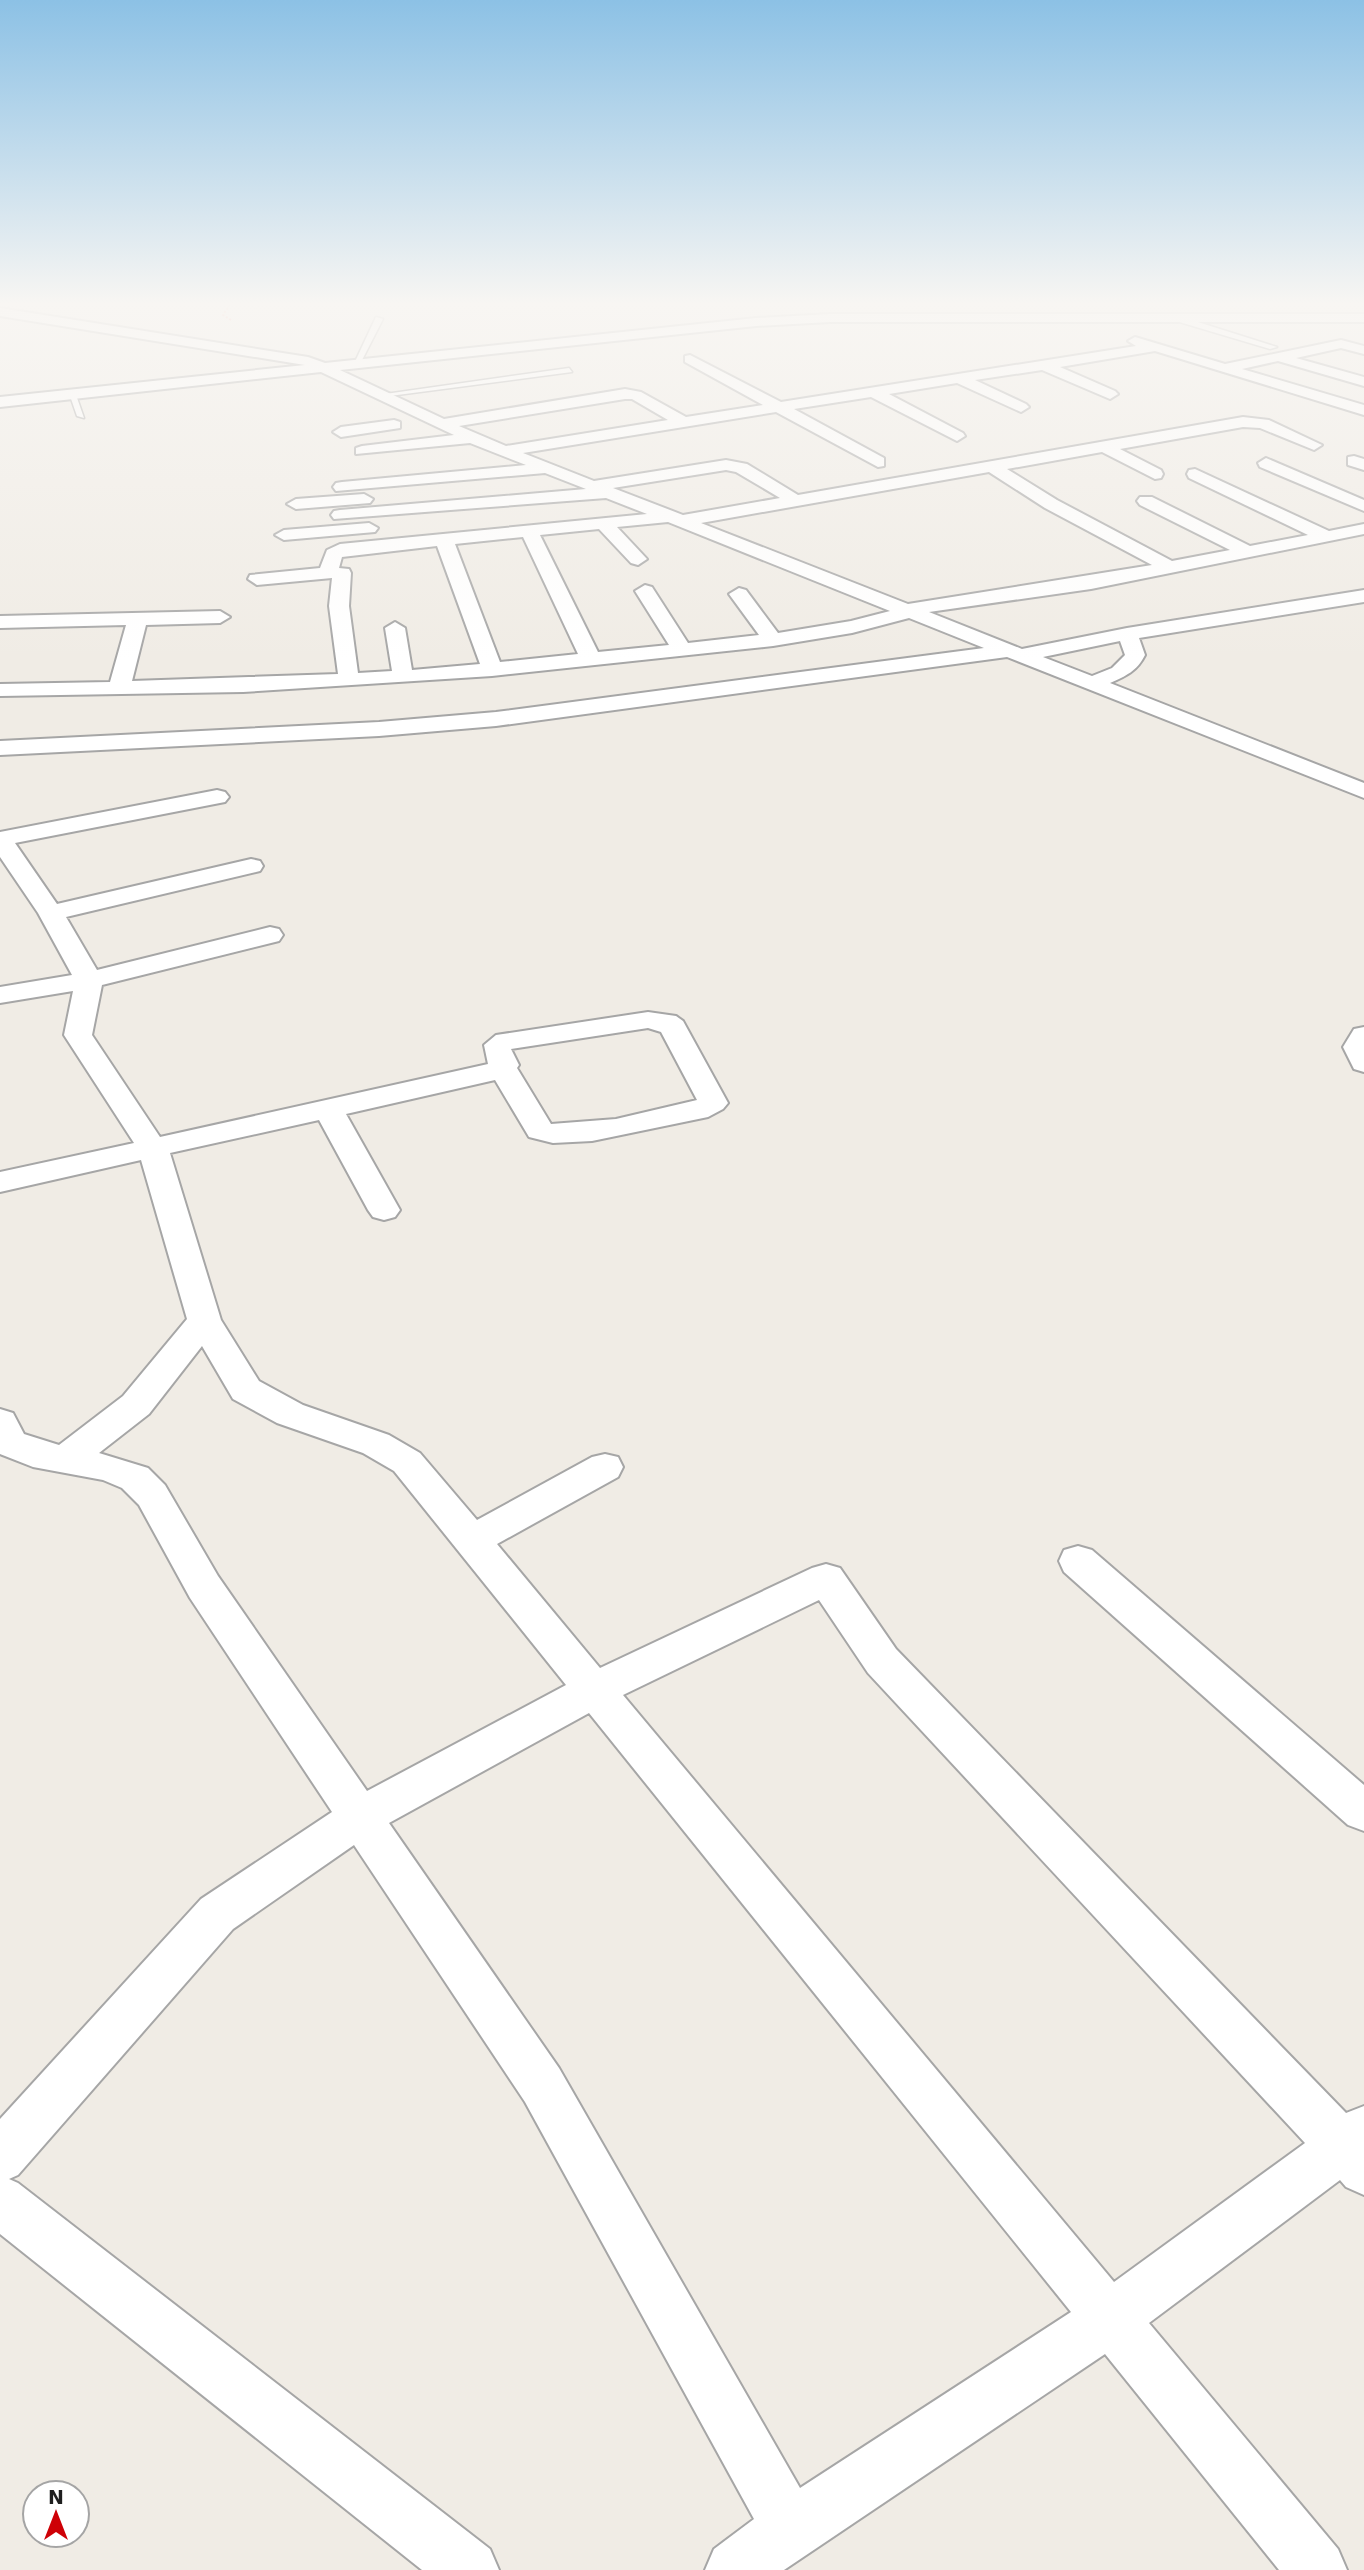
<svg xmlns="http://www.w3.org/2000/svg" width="1364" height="2570" viewBox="0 0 1364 2570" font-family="'DejaVu Sans',sans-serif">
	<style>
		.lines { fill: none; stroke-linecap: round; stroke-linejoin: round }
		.service-casing { stroke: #a6a6a6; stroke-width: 3 }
		.minor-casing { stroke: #a6a6a6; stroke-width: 4 }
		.path { stroke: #ff7267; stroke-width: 2; stroke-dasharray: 2 2; stroke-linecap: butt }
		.service { fill: #fff; fill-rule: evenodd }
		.minor { fill: #fff; fill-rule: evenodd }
	</style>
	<rect width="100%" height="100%" fill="#f0ece5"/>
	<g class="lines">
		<defs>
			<g id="service">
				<polygon points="376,317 383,319 360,364 353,366"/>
				<polygon points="1176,317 1182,317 1277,347 1270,349 1176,321"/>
				<polygon points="569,368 572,372 382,397 378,395"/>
				<polygon points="69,393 76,395 84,418 77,416"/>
			</g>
			<g id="minor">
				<path d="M0 308 308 357 325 363 756 318 830 314H1364V322H830L756 326 340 370 444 419 625 389 641 392 686 417 763 405 685 362V356L690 355 781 402 1136 346 1128 341 1135 337 1225 364 1341 340 1364 346V354L1341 348 1296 358 1364 377V386L1278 361 1242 369 1364 405V415L1155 351 1060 367 1115 391 1118 394 1110 399 1042 370 975 380 1026 404 1029 407 1021 412 957 383 889 394 963 433 965 436 957 441 871 397 794 409 884 458V466L878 467 776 412 523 453 594 481 726 460 747 464 798 495 1243 417 1269 420 1322 445 1314 450 1260 428 1243 427 1120 449 1161 470 1163 474 1161 478 1155 479 1102 452 1007 469 1057 500 1172 561 1230 550 1140 505 1137 501 1140 497H1152L1250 546 1308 535 1189 478 1187 474 1189 470 1195 469 1329 531 1364 524V534L1091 589 929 612 1022 649 1127 628 1364 590V602L1139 638 1145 655C1137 671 1126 676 1110 683L1364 783V798L1007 657 496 726 379 736 0 755V741L379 722 496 712 984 648 909 618 852 633 773 646 492 676 243 692 0 696V684L110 682 126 625 0 628V616L220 611 230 617 220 623 146 625 132 681 338 674 329 606 332 578 257 585 248 579 250 575 320 568 327 550 340 544 647 514 606 498 334 519 331 515 334 511 340 510 586 489 545 473 336 491 333 487 336 483 342 482 526 465 470 443 356 454V448L362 446 454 435 321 372 0 407V397L305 365 0 316ZM625 399H632L668 420 506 446 459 426ZM726 470 736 472 780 498 683 515 613 488ZM989 472 1045 508 1152 565 908 604 701 523ZM668 522 890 611 851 621 778 633 746 590 739 588 729 594 759 635 688 643 652 587 645 585 635 591 669 645 598 652 540 535 599 529 631 563 638 565 647 559 617 527ZM523 537 578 654 500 662 455 544ZM437 546 480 664 412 670 405 628 395 622 385 628 392 671 358 673 349 606 351 573 349 569 339 568 342 557ZM1120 641 1125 655 1112 668 1092 676 1043 657Z"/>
				<polygon points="394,420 400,422 400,428 341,437 333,432 341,427"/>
				<polygon points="1354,456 1364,459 1364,470 1348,465 1348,457"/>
				<polygon points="1266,458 1364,500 1364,511 1260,467 1258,463"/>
				<polygon points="364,494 373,499 370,503 296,509 287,504 296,499"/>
				<polygon points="369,523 378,528 375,532 284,540 275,535 284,530"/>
				<path d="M217 790 225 792 229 797 225 802 15 843 57 904 251 859 260 861 263 866 260 871 66 917 97 970 270 927 279 929 283 935 279 941 102 985 92 1035 160 1137 488 1064 484 1045 496 1035 648 1012 676 1016 683 1021 728 1103 723 1109 708 1117 592 1141 553 1143 529 1137 495 1080 346 1114 400 1210 395 1217 384 1220 373 1217 368 1210 319 1120 170 1153 221 1320 259 1381 303 1405 389 1435 420 1453 477 1520 592 1457 605 1454 618 1457 623 1467 618 1477 497 1544 600 1668 812 1568 826 1564 840 1568 896 1649 1346 2113 1364 2106V2195L1346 2187 1340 2180 1149 2323 1338 2549 1347 2570H1279L1105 2354 784 2570H705L714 2549 754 2519 525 2102 354 1845 233 1929 18 2175 9 2179 18 2183 490 2549 499 2570H422L0 2234V2119L201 1899 332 1812 190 1598 139 1505 122 1488 103 1480 33 1467 0 1454V1409L13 1413 24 1434 59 1445 123 1396 187 1319 141 1160 0 1192V1172L134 1143 64 1035 73 991 0 1003V987L72 975 38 913 0 857V832ZM648 1028 661 1032 697 1100 616 1119 551 1124 517 1068 519 1065 511 1049ZM202 1346 233 1399 277 1423 363 1453 394 1471 566 1685 367 1791 218 1576 165 1485 148 1468 99 1453 149 1414ZM819 1600 868 1673 1305 2143 1114 2282 623 1695ZM589 1713 1071 2312 800 2488 559 2068 389 1823Z"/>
				<polygon points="1364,1027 1364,1072 1354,1069 1343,1047 1354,1029"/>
				<polygon points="1078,1546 1092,1550 1364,1785 1364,1831 1348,1825 1064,1572 1059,1561 1064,1550"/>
			</g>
		</defs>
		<use href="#service" class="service-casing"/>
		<use href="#minor" class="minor-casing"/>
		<polyline class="path" points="231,320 223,315 232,301"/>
		<use href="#service" class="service"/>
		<use href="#minor" class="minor"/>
	</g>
	<linearGradient id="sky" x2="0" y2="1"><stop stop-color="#8cc1e5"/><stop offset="0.46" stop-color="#f8f6f3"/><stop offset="1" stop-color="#f8f6f3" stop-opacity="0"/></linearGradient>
	<rect width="1364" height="660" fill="url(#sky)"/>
	<g transform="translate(56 2514)"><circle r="33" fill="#ffffff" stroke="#a5a5a5" stroke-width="2"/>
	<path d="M0-5L12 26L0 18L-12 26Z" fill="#ce0006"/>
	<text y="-10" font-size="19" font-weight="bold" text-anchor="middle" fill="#1f1f1f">N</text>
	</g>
</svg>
